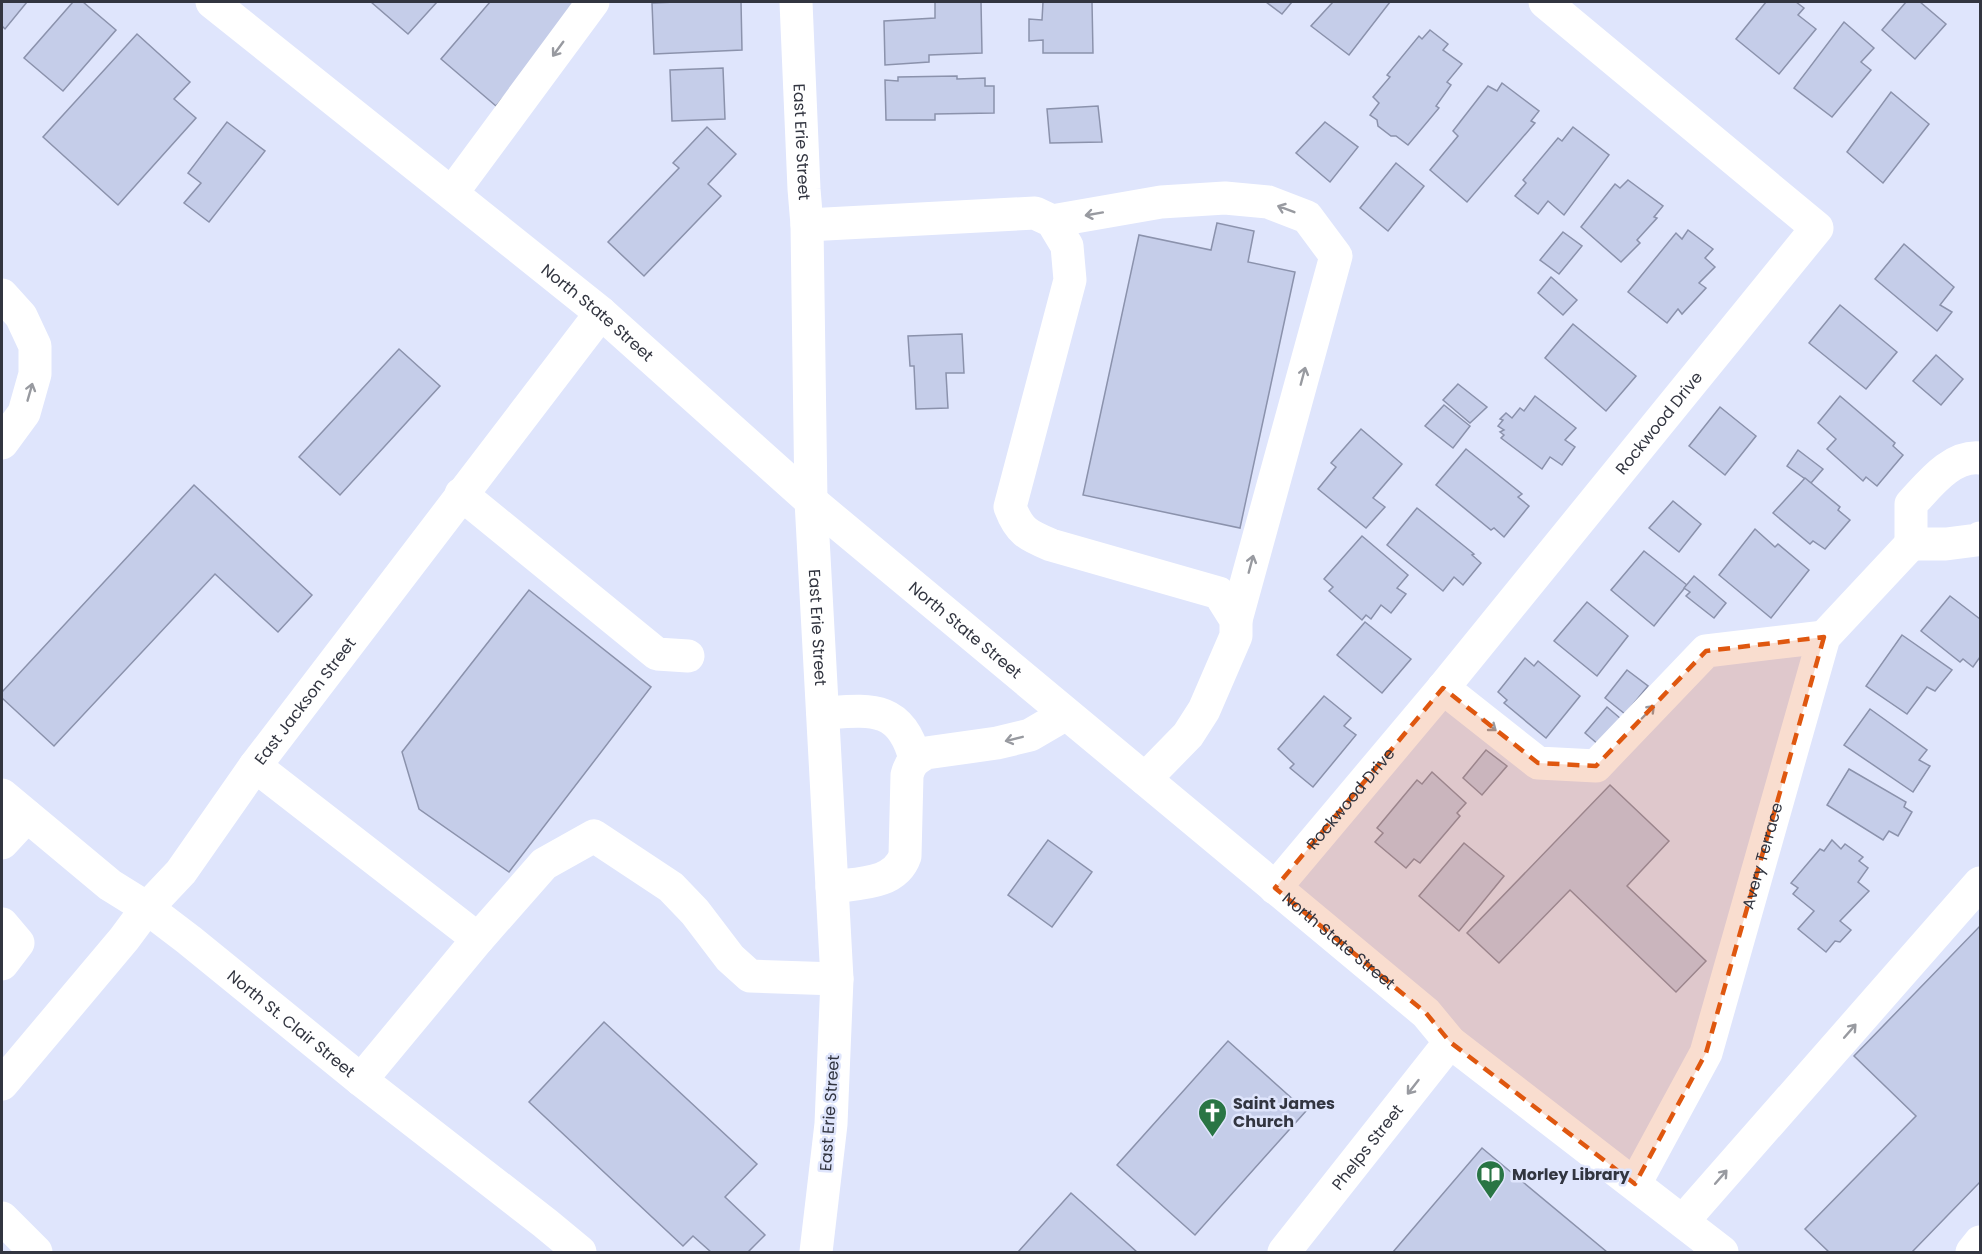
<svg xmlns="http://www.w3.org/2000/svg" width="1982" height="1254" viewBox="0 0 1982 1254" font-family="Poppins,sans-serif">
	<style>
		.building { fill: #c5cde9; stroke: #8b92ac; stroke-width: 1.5 }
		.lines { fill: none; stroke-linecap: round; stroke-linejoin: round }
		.minor { stroke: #fff; stroke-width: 33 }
		.major { stroke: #fff; stroke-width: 33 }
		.oneway { stroke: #989aa0 }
		.marked { fill: #df570f; fill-opacity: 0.2; stroke: #df570f; stroke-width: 4.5; stroke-dasharray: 12 8; stroke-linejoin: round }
		.labels { text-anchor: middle; stroke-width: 5; stroke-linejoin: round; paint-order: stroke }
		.street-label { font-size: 16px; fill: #323540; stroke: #dfe5fc }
		.poi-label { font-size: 16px; font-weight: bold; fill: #323540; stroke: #dfe5fc; text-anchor: start }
	</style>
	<rect width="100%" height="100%" fill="#dfe5fc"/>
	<g class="building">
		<polygon points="2,2 27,2 5,29 2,26"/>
		<polygon points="73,2 83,2 116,30 63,91 24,58"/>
		<polygon points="371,2 437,2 408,34"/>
		<polygon points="490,2 585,2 496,106 441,59"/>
		<polygon points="676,2 741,2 742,50 654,54 652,3"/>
		<polygon points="935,2 981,2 982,53 929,55 929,62 885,65 884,21 935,18"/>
		<polygon points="1043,2 1092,2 1093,53 1043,53 1043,40 1029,41 1029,19 1042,20"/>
		<polygon points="1266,2 1292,2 1282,14"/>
		<polygon points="1333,2 1390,2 1349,55 1311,26"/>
		<polygon points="1766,2 1796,2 1804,8 1798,15 1816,29 1779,74 1736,39"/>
		<polygon points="1906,2 1920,2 1946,24 1915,59 1882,30"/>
		<polygon points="1844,22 1874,48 1861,62 1871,70 1832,117 1794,88"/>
		<polygon points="1430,30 1448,44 1443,50 1462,64 1447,82 1451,85 1436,106 1439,108 1408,145 1396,136 1391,136 1378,126 1377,120 1370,115 1379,103 1373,97 1390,77 1387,75 1419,36 1422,39"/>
		<polygon points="137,34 190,82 174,99 196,118 118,205 43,137"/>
		<polygon points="723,68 725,119 672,121 670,70"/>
		<polygon points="957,76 957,79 985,78 985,86 994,86 994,113 935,114 935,120 886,120 885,80 898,81 898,77"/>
		<polygon points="1502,83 1539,111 1531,121 1535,123 1467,202 1430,170 1458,136 1453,131 1488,86 1497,91"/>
		<polygon points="1891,92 1929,124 1883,183 1847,152"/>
		<polygon points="1098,106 1102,142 1050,143 1047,109"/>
		<polygon points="227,122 265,151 209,222 184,203 201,183 188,173"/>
		<polygon points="1325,122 1358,147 1330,182 1296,153"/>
		<polygon points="707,127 736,154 708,184 721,196 644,276 608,242 679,168 673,163"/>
		<polygon points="1573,127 1609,155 1564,215 1548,201 1538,214 1515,196 1526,183 1523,180 1558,138 1562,141"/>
		<polygon points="1396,163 1424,186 1388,231 1360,208"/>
		<polygon points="1628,180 1663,206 1654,217 1657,218 1637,240 1640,243 1621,262 1581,227 1615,184 1620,188"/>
		<polygon points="1217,223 1254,231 1248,262 1295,272 1240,528 1083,495 1139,235 1211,250"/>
		<polygon points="1688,230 1713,249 1705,258 1715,267 1699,283 1706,288 1682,314 1678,309 1667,323 1628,292 1676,233 1682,239"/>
		<polygon points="1563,232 1582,246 1559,274 1540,260"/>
		<polygon points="1904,244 1954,287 1940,305 1952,312 1937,331 1875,279"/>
		<polygon points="1551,277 1577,300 1563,315 1538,293"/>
		<polygon points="1840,305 1897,352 1866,389 1809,343"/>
		<polygon points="1573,324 1636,376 1606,411 1545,358"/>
		<polygon points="962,334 964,373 946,373 948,408 916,409 914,366 910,366 908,336"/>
		<polygon points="399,349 440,386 340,495 299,457"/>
		<polygon points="1936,355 1963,379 1941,405 1913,381"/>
		<polygon points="1458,384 1487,407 1470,423 1443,400"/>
		<polygon points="1535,396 1576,428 1565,440 1575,447 1562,465 1550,457 1542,469 1501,438 1504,435 1500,432 1504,430 1498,426 1503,420 1500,419 1506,413 1512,418 1520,408 1524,411"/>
		<polygon points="1840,396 1895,443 1893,446 1903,455 1877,486 1866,477 1863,481 1827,449 1836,439 1818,423"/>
		<polygon points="1444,405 1470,426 1453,448 1425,426"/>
		<polygon points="1720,407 1756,436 1725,475 1689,446"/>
		<polygon points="1361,429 1402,464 1373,498 1385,507 1366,528 1318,489 1336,467 1331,463"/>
		<polygon points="1466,449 1522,494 1518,497 1529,506 1504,537 1494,528 1491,530 1436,485"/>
		<polygon points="1798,450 1823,469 1811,483 1787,466"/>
		<polygon points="1805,478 1840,507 1838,510 1850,520 1825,549 1813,541 1810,544 1773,513"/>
		<polygon points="194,485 312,595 278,632 215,574 54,746 2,698 2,692"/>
		<polygon points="1673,501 1701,524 1679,552 1649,528"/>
		<polygon points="1417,508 1474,554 1472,555 1481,563 1463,585 1454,577 1443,591 1387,545"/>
		<polygon points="1755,529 1775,547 1778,544 1809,570 1771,618 1719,575"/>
		<polygon points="1362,536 1408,575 1397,588 1406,594 1391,613 1381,605 1371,619 1366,615 1362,620 1329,591 1333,587 1324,579"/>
		<polygon points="1644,551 1687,585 1654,626 1611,590"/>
		<polygon points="1694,576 1726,603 1714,618 1686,596 1690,592 1684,588"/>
		<polygon points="529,590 651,687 509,872 419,809 402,752"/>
		<polygon points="1950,596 1980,619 1980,657 1973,667 1963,659 1960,662 1921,631"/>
		<polygon points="1587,602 1628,636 1597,676 1554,641"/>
		<polygon points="1365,622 1411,659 1382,693 1337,655"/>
		<polygon points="1902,635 1952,670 1935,691 1927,687 1907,714 1866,686"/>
		<polygon points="1525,658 1534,666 1538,661 1580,696 1546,738 1504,703 1507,700 1498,692"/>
		<polygon points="1627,670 1648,686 1625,714 1605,698"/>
		<polygon points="1324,696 1351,718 1344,726 1356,735 1313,787 1290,768 1294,764 1278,749"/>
		<polygon points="1607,707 1621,719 1599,745 1585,733"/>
		<polygon points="1870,709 1927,750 1919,760 1930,766 1913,792 1844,745"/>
		<polygon points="1486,750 1507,766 1482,795 1463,778"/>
		<polygon points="1849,769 1906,802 1904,807 1912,812 1898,836 1889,831 1883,840 1827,805"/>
		<polygon points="1432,772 1466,803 1457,813 1460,816 1420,863 1414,859 1406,868 1375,842 1383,833 1377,828 1417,780 1422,784"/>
		<polygon points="1610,785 1669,841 1627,886 1706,961 1676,992 1570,890 1499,963 1467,933"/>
		<polygon points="1048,840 1092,872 1052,927 1008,895"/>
		<polygon points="1832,840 1841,849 1845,844 1863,857 1859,861 1868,868 1858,882 1869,891 1840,921 1851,930 1840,942 1835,941 1826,952 1798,929 1814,911 1793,894 1798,888 1791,883 1820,849 1824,851"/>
		<polygon points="1464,843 1504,876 1459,931 1419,896"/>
		<polygon points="1980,926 1980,1182 1912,1252 1829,1252 1805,1229 1916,1116 1854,1056"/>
		<polygon points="604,1022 757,1164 725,1197 765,1235 748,1252 711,1252 693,1236 683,1246 529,1102"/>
		<polygon points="1228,1041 1306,1111 1195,1235 1117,1165"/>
		<polygon points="1482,1148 1607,1252 1393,1252"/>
		<polygon points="1071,1193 1137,1252 1018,1252"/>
	</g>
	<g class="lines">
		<g class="minor">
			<path id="s1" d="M212 2 601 313 811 501"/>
			<polyline points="452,193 593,2"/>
			<polyline points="1052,221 1161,202 1225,198 1268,202 1307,217 1336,256 1236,620"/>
			<path d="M807 225 1035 213 1052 221 1067 246 1070 280 1010 507C1019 531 1027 535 1051 545L1219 593 1236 620V636L1204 710 1188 735 1145 779"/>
			<polyline points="2,295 21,316 35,346 35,374 24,413 2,443"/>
			<polyline points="461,494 657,654 688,656"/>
			<path d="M1911 544V504C1929 485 1951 455 1980 458"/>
			<polyline points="1911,544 1946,544 1977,540 1980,538"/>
			<polyline points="1443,688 1538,763 1596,766 1706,651 1824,637"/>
			<path d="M823 713C869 710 901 704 915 759"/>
			<polyline points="255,766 478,939"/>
			<path id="s2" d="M2 795 110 885 147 908 189 940 361 1080 545 1223 580 1252"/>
			<polyline points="2,843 27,816"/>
			<path d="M832 887C857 883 895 885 905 856L907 775C910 763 915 759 926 753L997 743 1030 735 1066 714"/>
			<path id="s3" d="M1275 888 1443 688 1817 228 1545 2"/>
			<polyline points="2,924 18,943 2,964"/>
			<polyline points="361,1080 478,939 544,864 594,836 671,887 695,912 730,958 750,976 837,979"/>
			<path id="s4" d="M2 1084 124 939 147 908 181 872 255 766 601 313"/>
			<path id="s5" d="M1635 1184 1706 1053 1824 637 1911 544"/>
			<polyline points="2,1218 36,1252"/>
			<polyline points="1683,1221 1980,883"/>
			<path id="s6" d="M1284 1252 1450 1042"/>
			<polyline points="1972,1252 1980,1242"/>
		</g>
		<g class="major">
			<path id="s7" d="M796 2 804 189 807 225 811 501 837 979 831 1124 816 1252"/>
			<path id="s8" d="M811 501 1426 1013 1450 1042 1722 1252"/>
		</g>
	</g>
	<defs><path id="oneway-shaft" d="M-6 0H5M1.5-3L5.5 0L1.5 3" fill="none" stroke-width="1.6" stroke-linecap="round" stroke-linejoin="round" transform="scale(1.5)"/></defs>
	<g class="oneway">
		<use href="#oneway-shaft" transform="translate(558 49) rotate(126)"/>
		<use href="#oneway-shaft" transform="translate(1286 209) rotate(-159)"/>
		<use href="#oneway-shaft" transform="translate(1094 214) rotate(170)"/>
		<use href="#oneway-shaft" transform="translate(1303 376) rotate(-75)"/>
		<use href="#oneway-shaft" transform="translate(30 392) rotate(-74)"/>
		<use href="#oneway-shaft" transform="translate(1251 564) rotate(-75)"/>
		<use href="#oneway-shaft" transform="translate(1648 712) rotate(-46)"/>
		<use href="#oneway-shaft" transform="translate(1489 725) rotate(38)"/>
		<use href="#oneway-shaft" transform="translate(1014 739) rotate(166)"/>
		<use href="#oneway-shaft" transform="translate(1850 1031) rotate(-49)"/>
		<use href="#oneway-shaft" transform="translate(1413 1087) rotate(128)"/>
		<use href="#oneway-shaft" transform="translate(1721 1177) rotate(-49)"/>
	</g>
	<path class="marked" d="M1824 637 1706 1053 1635 1184 1450 1042 1426 1013 1275 888 1443 688 1538 763 1596 766 1706 651Z"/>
	<defs>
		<symbol id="church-pin" viewBox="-11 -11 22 30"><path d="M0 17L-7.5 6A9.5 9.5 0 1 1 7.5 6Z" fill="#297544" stroke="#dfe5fc"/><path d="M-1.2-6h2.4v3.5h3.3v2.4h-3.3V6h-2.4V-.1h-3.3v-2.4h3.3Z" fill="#fff"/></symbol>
		<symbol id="library-pin" viewBox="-11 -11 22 30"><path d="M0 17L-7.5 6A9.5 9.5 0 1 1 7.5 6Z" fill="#297544" stroke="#dfe5fc"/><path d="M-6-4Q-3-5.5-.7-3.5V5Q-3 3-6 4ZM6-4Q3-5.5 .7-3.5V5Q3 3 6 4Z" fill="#fff"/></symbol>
	</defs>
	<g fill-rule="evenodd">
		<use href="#church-pin" x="1196" y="1096" width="33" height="45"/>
		<use href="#library-pin" x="1474" y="1158" width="33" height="45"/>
	</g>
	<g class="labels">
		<g class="street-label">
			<text dy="6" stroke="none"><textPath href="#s7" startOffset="140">East Erie Street</textPath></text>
			<text dy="6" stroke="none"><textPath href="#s1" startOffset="495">North State Street</textPath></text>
			<text dy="6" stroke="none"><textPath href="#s3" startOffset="603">Rockwood Drive</textPath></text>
			<text dy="6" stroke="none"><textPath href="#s7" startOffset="626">East Erie Street</textPath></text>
			<text dy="6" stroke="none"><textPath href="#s8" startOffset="201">North State Street</textPath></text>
			<text dy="6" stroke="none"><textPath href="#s4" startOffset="489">East Jackson Street</textPath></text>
			<text dy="6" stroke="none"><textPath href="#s3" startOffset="117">Rockwood Drive</textPath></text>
			<text dy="6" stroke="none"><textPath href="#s5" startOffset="354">Avery Terrace</textPath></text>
			<text dy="6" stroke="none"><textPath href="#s8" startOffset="687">North State Street</textPath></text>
			<text dy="6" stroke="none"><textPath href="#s2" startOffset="369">North St. Clair Street</textPath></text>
			<text transform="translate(829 1113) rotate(-86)" y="6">East Erie Street</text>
			<text dy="6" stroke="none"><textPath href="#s6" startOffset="134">Phelps Street</textPath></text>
		</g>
		<g class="poi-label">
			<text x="1233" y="1109">Saint James<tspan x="1233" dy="18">Church</tspan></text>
			<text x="1512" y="1180">Morley Library</text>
		</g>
	</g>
	<rect width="1982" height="1254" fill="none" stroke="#323540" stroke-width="6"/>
</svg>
